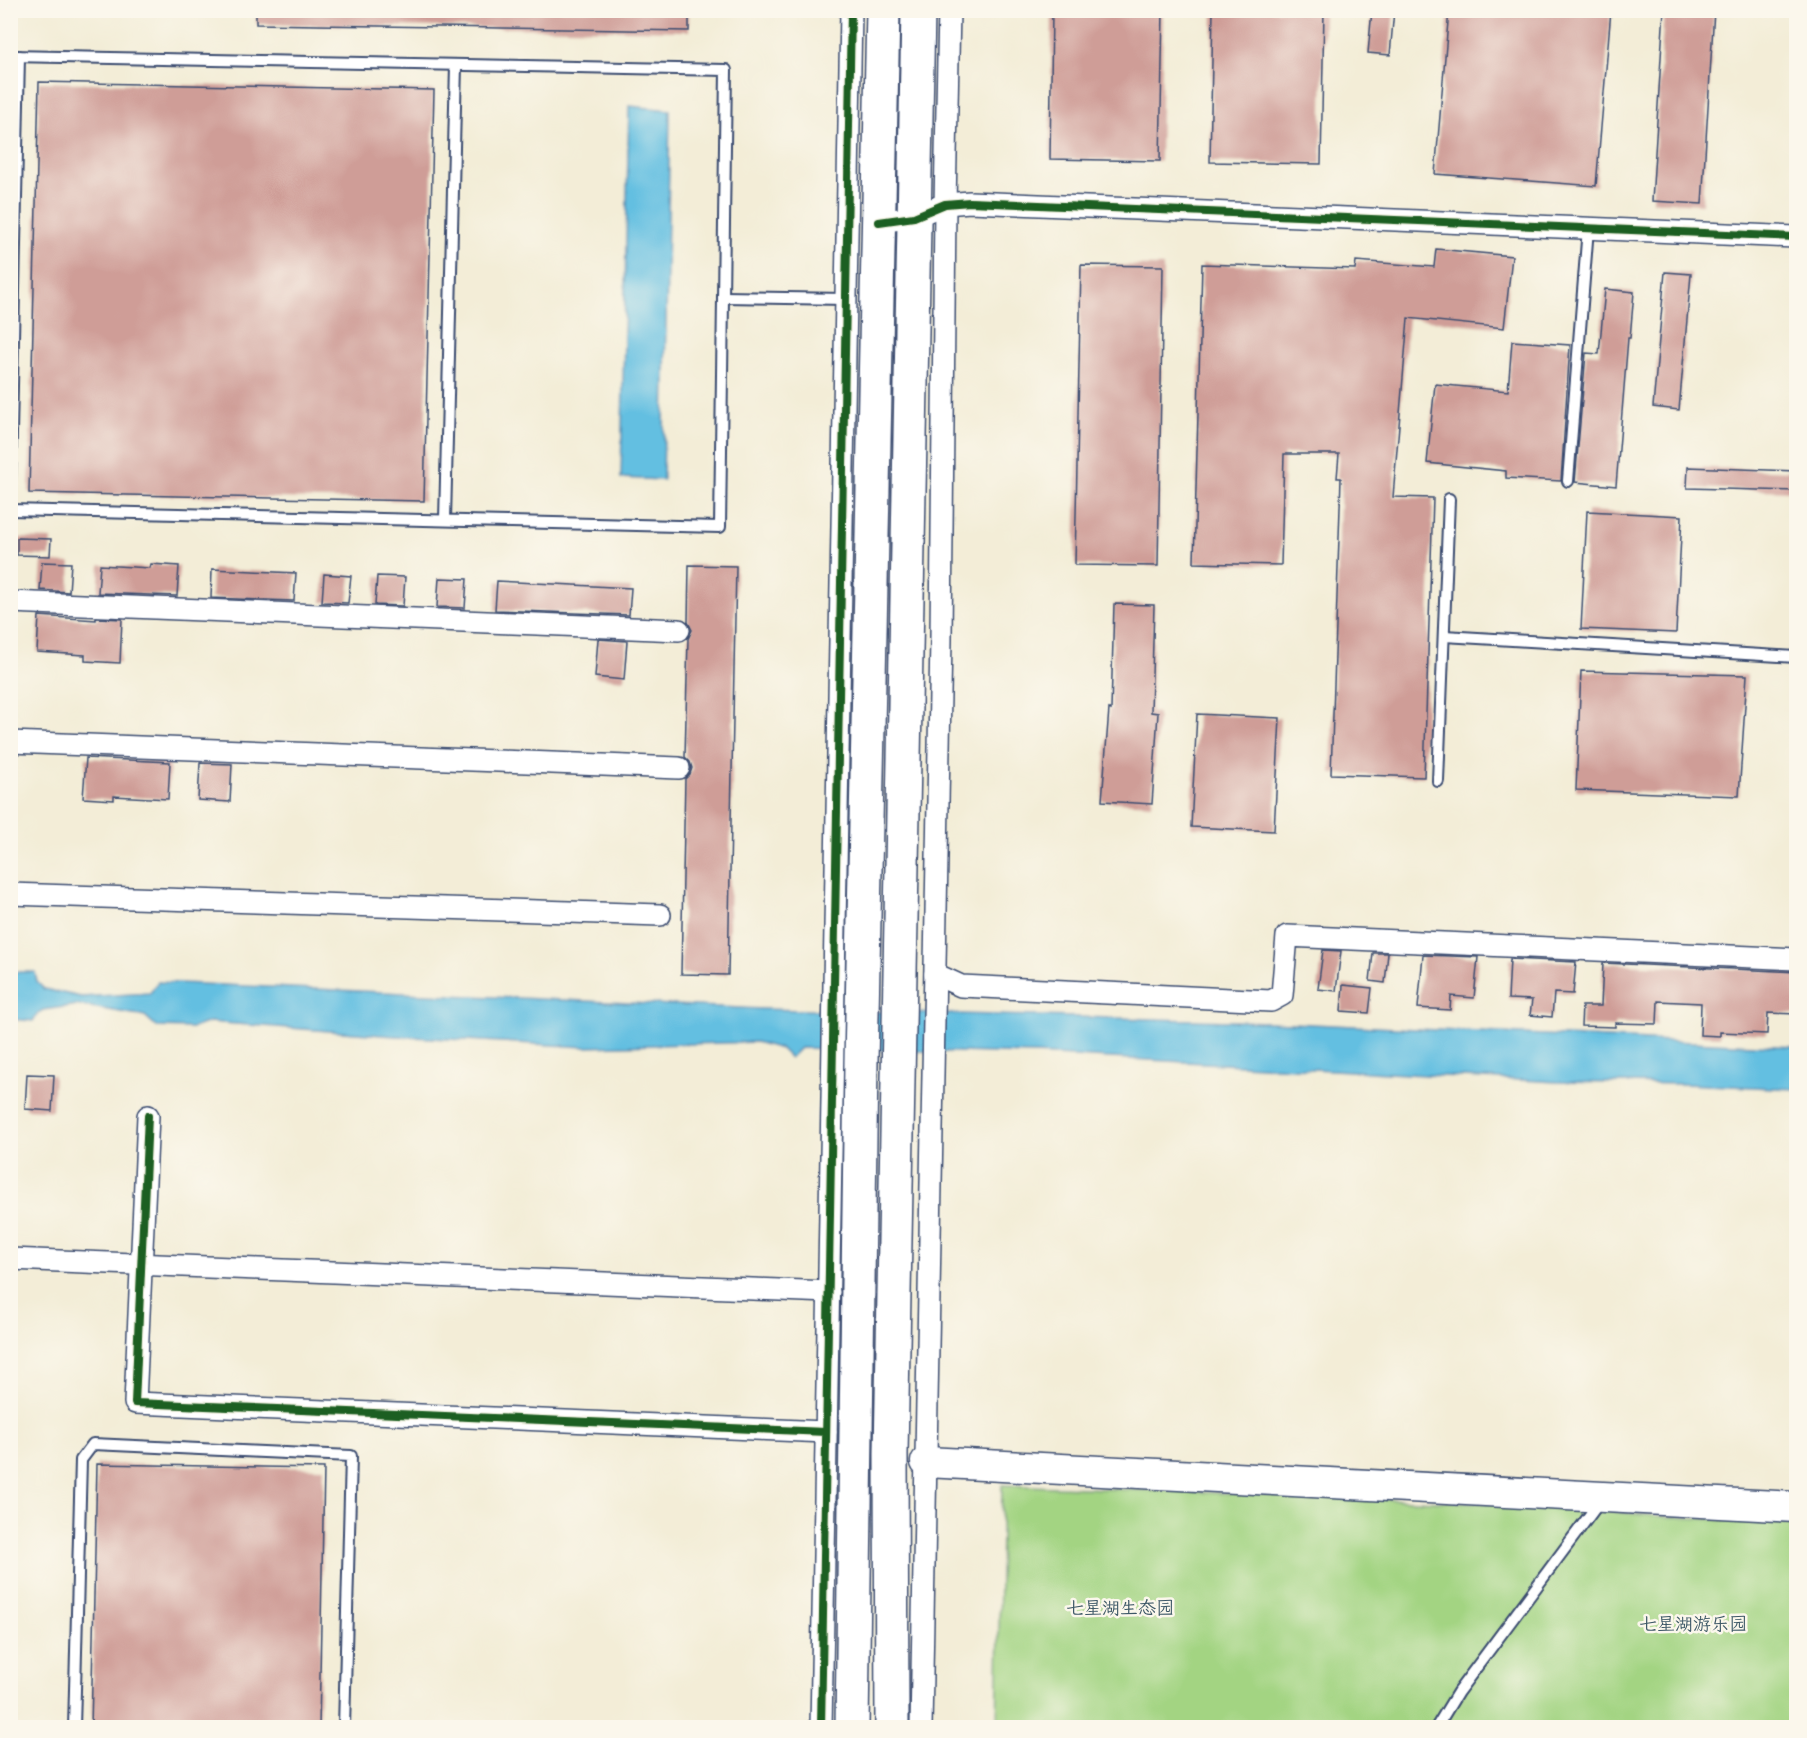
<svg xmlns="http://www.w3.org/2000/svg" width="1807" height="1738" viewBox="0 0 1807 1738" font-family="Sriracha,'LXGW WenKai TC',sans-serif">
	<style>
		.green { fill: #a3d482; stroke: #5f8270; stroke-width: 1.5 }
		.water { fill: #64bfe1; stroke: #4077a0; stroke-width: 1.5 }
		.building { fill: #cf9d97 }
		.lines { fill: none; stroke-linecap: round; stroke-linejoin: round }
		.lane-casing { stroke: #3b4c70; stroke-width: 14 }
		.street-casing { stroke: #3b4c70; stroke-width: 24 }
		.secondary-casing { stroke: #3b4c70; stroke-width: 33 }
		.highway-casing { stroke: #3b4c70; stroke-width: 36 }
		.lane { stroke: #fff; stroke-width: 10 }
		.street { stroke: #fff; stroke-width: 21 }
		.secondary { stroke: #fff; stroke-width: 30 }
		.highway { stroke: #fff; stroke-width: 33 }
		.cycleway-casing { stroke: #fbf7ec; stroke-width: 11 }
		.cycleway { stroke: #1b5e20; stroke-width: 8 }
		.labels { text-anchor: middle; stroke-width: 5; stroke-linejoin: round; paint-order: stroke }
		.park-label { font-size: 18px; fill: #3d5867; stroke: #fbf7ec }
	</style>
	<rect width="100%" height="100%" fill="#fbf7ec"/>
	<filter id="ink" filterUnits="userSpaceOnUse"><feTurbulence type="fractalNoise" baseFrequency=".0167" numOctaves="2"/><feDisplacementMap in="SourceGraphic" scale="12" xChannelSelector="R" yChannelSelector="G"/><feConvolveMatrix kernelMatrix="1 2 1 2 8 2 1 2 1" color-interpolation-filters="sRGB"/></filter>
	<filter id="wash" filterUnits="userSpaceOnUse"><feTurbulence type="fractalNoise" baseFrequency=".008" numOctaves="4" result="noise"/><feDisplacementMap in="SourceGraphic" scale="24" xChannelSelector="R" yChannelSelector="G"/><feGaussianBlur stdDeviation="1.35" result="paint"/><feColorMatrix in="noise" values="0 0 0 0 0 0 0 0 0 0 0 0 0 0 0 0 0 1.4 0 .05"/><feComposite in="paint" operator="in"/></filter>
	<g filter="url(#wash)">
		<rect width="100%" height="100%" fill="#f3edd7"/>
		<polygon class="green" points="1002,1485 1547,1505 1656,1516 1796,1524 1796,1727 997,1728"/>
		<g class="water">
			<polygon points="629,106 670,110 663,480 621,478"/>
			<polygon points="10,972 35,972 37,982 44,989 81,997 150,993 158,982 763,1009 1269,1022 1796,1047 1796,1089 1684,1084 1558,1082 1035,1054 800,1048 790,1058 781,1049 756,1042 586,1047 395,1036 209,1022 193,1028 157,1027 145,1016 78,1005 43,1010 37,1014 33,1021 11,1019"/>
		</g>
		<g id="blocks">
			<g class="building">
				<polygon points="256,10 689,10 689,31 256,24"/>
				<polygon points="1052,10 1163,10 1160,161 1050,159"/>
				<polygon points="1213,10 1324,10 1321,164 1210,162"/>
				<polygon points="1372,10 1394,10 1390,55 1368,53"/>
				<polygon points="1449,10 1611,10 1596,186 1435,174"/>
				<polygon points="1664,10 1714,10 1702,204 1652,201"/>
				<polygon points="39,82 434,90 424,501 29,493"/>
				<polygon points="1436,249 1512,256 1504,328 1408,318 1393,497 1433,498 1424,777 1331,774 1341,478 1337,478 1339,454 1284,454 1281,565 1194,563 1202,264 1355,269 1356,261 1434,267"/>
				<polygon points="1081,265 1163,266 1158,566 1075,565"/>
				<polygon points="1665,272 1691,274 1679,410 1653,407"/>
				<polygon points="1605,289 1634,292 1630,338 1628,338 1616,486 1575,482 1586,353 1599,354"/>
				<polygon points="1512,341 1570,345 1561,481 1506,478 1506,471 1427,463 1435,384 1508,391"/>
				<polygon points="1688,467 1796,471 1796,491 1687,488"/>
				<polygon points="1587,511 1682,516 1676,633 1581,629"/>
				<polygon points="17,538 51,539 50,556 17,555"/>
				<polygon points="42,562 71,563 69,592 40,590"/>
				<polygon points="151,564 179,566 177,596 98,593 100,565 150,568"/>
				<polygon points="689,565 736,566 728,975 681,974 685,779 690,774 692,768 690,762 685,757 688,639 692,630 688,622"/>
				<polygon points="212,569 296,573 294,601 211,598"/>
				<polygon points="324,574 351,576 348,603 322,602"/>
				<polygon points="377,576 405,577 403,606 375,605"/>
				<polygon points="439,578 467,579 465,608 437,607"/>
				<polygon points="497,581 631,588 629,615 495,610"/>
				<polygon points="1114,604 1154,605 1151,712 1158,713 1152,804 1102,801 1109,709 1111,710"/>
				<polygon points="39,616 96,620 96,618 122,619 120,663 85,661 85,655 37,652"/>
				<polygon points="598,639 627,641 624,680 595,677"/>
				<polygon points="1581,671 1747,675 1739,796 1576,790"/>
				<polygon points="1197,714 1280,718 1274,831 1191,827"/>
				<polygon points="86,758 170,762 168,799 114,796 114,800 83,798"/>
				<polygon points="200,763 232,764 230,802 198,800"/>
				<polygon points="1323,950 1341,951 1336,991 1318,989"/>
				<polygon points="1373,953 1388,953 1385,983 1370,981"/>
				<polygon points="1423,955 1478,957 1474,998 1451,996 1450,1010 1418,1008"/>
				<polygon points="1510,959 1576,962 1573,994 1554,993 1552,1017 1530,1015 1532,1000 1508,999"/>
				<polygon points="1603,963 1797,972 1797,1014 1768,1013 1767,1034 1720,1032 1720,1036 1700,1035 1701,1003 1658,1001 1657,1024 1615,1023 1615,1027 1581,1026 1582,1006 1601,1006"/>
				<polygon points="1343,985 1372,988 1369,1013 1341,1011"/>
				<polygon points="27,1074 54,1075 52,1111 25,1109"/>
				<polygon points="97,1464 324,1468 319,1728 91,1728"/>
			</g>
		</g>
	</g>
	<g filter="url(#ink)">
		<use href="#blocks" fill-opacity="0" stroke="#3b4c70" stroke-width="1.5"/>
		<g class="lines">
			<defs>
				<g id="lane">
					<polyline points="10,56 726,70 720,527 10,510"/>
					<polyline points="723,297 846,299"/>
					<polyline points="10,480 19,56"/>
					<polyline points="1568,481 1588,228"/>
					<polyline points="445,520 456,65"/>
					<polyline points="1444,636 1796,657"/>
					<polyline points="1438,781 1449,499"/>
					<polyline points="74,1728 81,1460 93,1444 351,1456 344,1728"/>
					<polyline points="1436,1728 1458,1692 1601,1500"/>
				</g>
				<g id="street">
					<polyline points="879,222 914,217 945,204 970,202 1796,237"/>
					<polyline points="10,602 679,630"/>
					<polyline points="10,742 679,768"/>
					<polyline points="10,894 660,915"/>
					<polyline points="935,974 961,986 1271,1001 1282,995 1287,936 1796,959"/>
					<polyline points="148,1116 135,1403 826,1432"/>
					<polyline points="10,1259 829,1292"/>
					<polyline points="821,1728 851,10"/>
					<polyline points="921,1728 941,639 945,204 949,10"/>
				</g>
				<polyline id="secondary" points="926,1462 1796,1507"/>
				<g id="highway">
					<polyline points="852,1728 861,1062 883,10"/>
					<polyline points="892,1728 891,1454 918,10"/>
				</g>
			</defs>
			<use href="#lane" class="lane-casing"/>
			<use href="#street" class="street-casing"/>
			<use href="#secondary" class="secondary-casing"/>
			<use href="#highway" class="highway-casing"/>
			<use href="#lane" class="lane"/>
			<use href="#street" class="street"/>
			<use href="#secondary" class="secondary"/>
			<use href="#highway" class="highway"/>
			<defs>
				<g id="cycleway">
					<polyline points="879,222 914,217 945,204 970,202 1796,237"/>
					<polyline points="148,1116 135,1403 826,1432"/>
					<polyline points="821,1728 851,10"/>
				</g>
			</defs>
			<use href="#cycleway" class="cycleway-casing"/>
			<use href="#cycleway" class="cycleway"/>
		</g>
	</g>
	<g class="labels">
		<g class="park-label">
			<text x="1120" y="1614">七星湖生态园</text>
			<text x="1693" y="1630">七星湖游乐园</text>
		</g>
	</g>
	<rect width="1807" height="1738" fill="none" stroke="#fbf7ec" stroke-width="36"/>
</svg>
